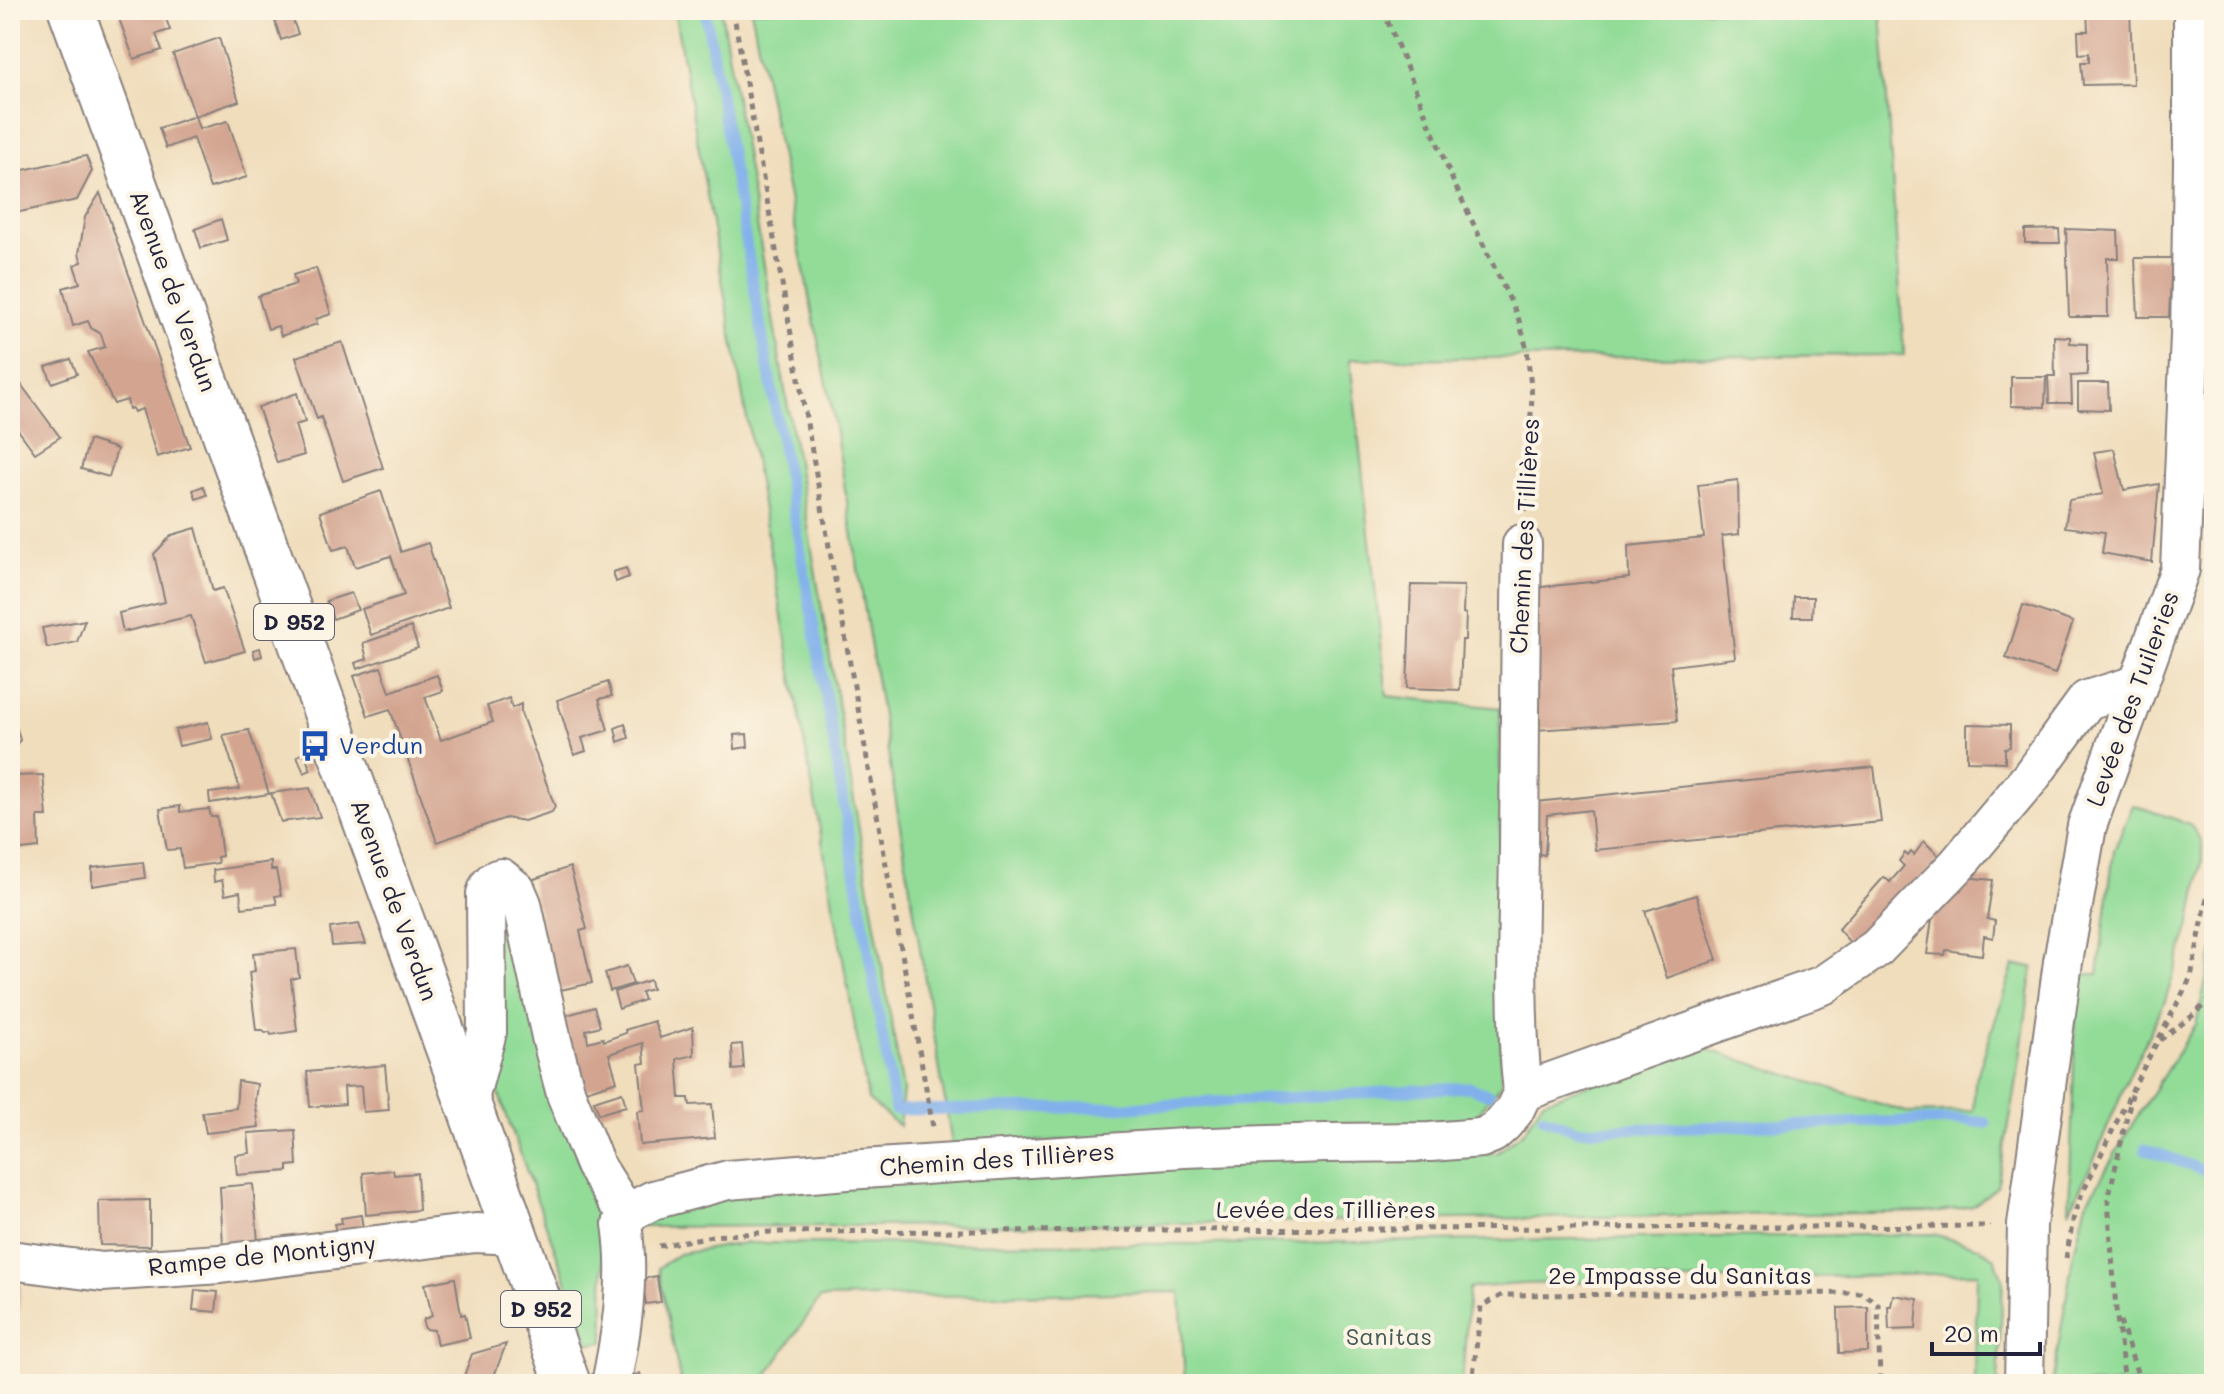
<svg xmlns="http://www.w3.org/2000/svg" width="2224" height="1394" viewBox="0 0 2224 1394" font-family="Mali,sans-serif">
	<style>
		.green { fill: #92dc98; stroke: #5a7f6a; stroke-width: 2 }
		.lines { fill: none; stroke-linecap: round; stroke-linejoin: round }
		.stream { stroke: #81b0eb; stroke-width: 11 }
		.building { fill: #d3a591 }
		.minor-casing { stroke: #89807c; stroke-width: 42 }
		.primary-casing { stroke: #89807c; stroke-width: 48 }
		.path { stroke: #89807c; stroke-width: 5; stroke-dasharray: 6 6; stroke-linecap: butt }
		.minor { stroke: #fff; stroke-width: 38 }
		.primary { stroke: #fff; stroke-width: 44 }
		.labels { text-anchor: middle; stroke-width: 8; stroke-linejoin: round; paint-order: stroke }
		.shield { fill: #fcf5e5; stroke: #63616e; stroke-width: 2 }
		.shield-label { font-size: 22px; font-weight: bold; fill: #22223b }
		.street-label { font-size: 24px; fill: #22223b; stroke: #fcf5e5 }
		.transit-label { font-size: 24px; fill: #164399; stroke: #fcf5e5; text-anchor: start }
		.park-label { font-size: 24px; fill: #445a57; stroke: #fcf5e5 }
	</style>
	<rect width="100%" height="100%" fill="#fcf5e5"/>
	<filter id="ink" filterUnits="userSpaceOnUse"><feTurbulence type="fractalNoise" baseFrequency=".0125" numOctaves="2"/><feDisplacementMap in="SourceGraphic" scale="16" xChannelSelector="R" yChannelSelector="G"/><feConvolveMatrix kernelMatrix="1 2 1 2 8 2 1 2 1" color-interpolation-filters="sRGB"/></filter>
	<filter id="wash" filterUnits="userSpaceOnUse"><feTurbulence type="fractalNoise" baseFrequency=".006" numOctaves="4" result="noise"/><feDisplacementMap in="SourceGraphic" scale="32" xChannelSelector="R" yChannelSelector="G"/><feGaussianBlur stdDeviation="1.8" result="paint"/><feColorMatrix in="noise" values="0 0 0 0 0 0 0 0 0 0 0 0 0 0 0 0 0 1.4 0 .05"/><feComposite in="paint" operator="in"/></filter>
	<g filter="url(#wash)">
		<rect width="100%" height="100%" fill="#f0ddbc"/>
		<g class="green">
			<polygon points="674,10 721,10 903,1091 899,1126 868,1100"/>
			<polygon points="751,10 1881,10 1904,355 1350,359 1387,696 1500,708 1501,1084 1470,1124 952,1145 832,409"/>
			<polygon points="2133,805 2190,824 2202,842 2202,862 2191,922 2165,1001 2127,1080 2094,1160 2069,1211 2077,974 2098,974 2114,850"/>
			<polygon points="492,897 506,905 574,1146 595,1205 603,1258 604,1342 589,1344 491,1072"/>
			<polygon points="2214,946 2214,1384 2052,1384 2073,1257 2085,1206 2133,1123 2196,1024"/>
			<polygon points="2013,966 2033,967 2015,1092 1997,1187 1973,1206 1940,1212 1047,1225 632,1227 645,1213 732,1194 1244,1156 1497,1153 1525,1130 1543,1101 1700,1047 1909,1113 1973,1111 1975,1082"/>
			<polygon points="1933,1234 1978,1247 1995,1258 2003,1281 1998,1384 1975,1384 1977,1273 1521,1284 1469,1288 1462,1384 1185,1384 1180,1292 820,1298 761,1384 681,1384 658,1268 679,1254 744,1243 1209,1244"/>
		</g>
		<g class="lines">
			<g class="stream">
				<polyline points="705,10 815,633 895,1110 1129,1107 1469,1087 1489,1095"/>
				<polyline points="1543,1117 1576,1130 1961,1120 1986,1123"/>
				<polyline points="2145,1149 2214,1174"/>
			</g>
		</g>
		<g id="blocks">
			<g class="building">
				<polygon points="10,10 30,10 10,17"/>
				<polygon points="137,10 163,10 170,30 156,34 162,50 134,59 118,16"/>
				<polygon points="2087,10 2130,10 2133,84 2083,85 2081,62 2089,62 2089,53 2079,54 2078,31 2088,31"/>
				<polygon points="291,15 298,34 281,40 275,21"/>
				<polygon points="219,38 239,101 195,116 199,129 228,121 247,177 210,188 193,138 166,148 159,128 195,116 173,54"/>
				<polygon points="86,156 92,171 77,200 10,214 10,173"/>
				<polygon points="100,193 190,447 157,457 142,409 134,412 132,408 129,409 127,400 114,404 88,352 105,347 101,334 91,328 88,321 73,326 63,288 80,283 74,265 82,262 79,254 85,217"/>
				<polygon points="221,219 227,240 201,248 195,229"/>
				<polygon points="2059,229 2060,243 2025,243 2025,230"/>
				<polygon points="2066,229 2118,231 2119,258 2107,258 2108,317 2069,317"/>
				<polygon points="2135,258 2172,258 2169,317 2138,317"/>
				<polygon points="316,268 331,314 316,319 317,324 281,336 278,326 268,329 258,296 296,284 293,275"/>
				<polygon points="2054,336 2070,337 2070,343 2087,344 2087,375 2071,376 2072,403 2049,403 2048,376 2055,376"/>
				<polygon points="342,342 383,468 343,481 321,417 317,419 296,357"/>
				<polygon points="71,359 77,374 52,383 46,367"/>
				<polygon points="2011,377 2046,377 2045,407 2011,406"/>
				<polygon points="17,379 60,437 35,453 10,419 10,382"/>
				<polygon points="2078,383 2108,383 2109,410 2078,409"/>
				<polygon points="297,393 305,422 295,425 304,455 277,463 258,407"/>
				<polygon points="89,440 117,449 109,477 81,469"/>
				<polygon points="2114,449 2124,490 2159,484 2152,562 2102,553 2105,532 2065,527 2069,500 2103,494 2094,452"/>
				<polygon points="1738,480 1739,534 1722,536 1735,658 1671,666 1677,721 1535,730 1532,588 1629,578 1628,546 1704,538 1698,485"/>
				<polygon points="203,486 207,495 196,499 193,490"/>
				<polygon points="381,491 401,552 428,543 449,608 371,635 362,609 404,595 391,556 355,567 348,546 333,550 320,512"/>
				<polygon points="196,528 213,591 223,588 245,651 206,662 191,616 123,632 119,613 165,602 154,554 172,535"/>
				<polygon points="626,568 629,577 616,582 613,572"/>
				<polygon points="1411,585 1464,586 1463,613 1466,614 1465,640 1462,640 1460,690 1407,688"/>
				<polygon points="351,593 358,610 333,619 326,601"/>
				<polygon points="1794,597 1813,597 1812,617 1793,617"/>
				<polygon points="2023,605 2073,622 2055,674 2006,658"/>
				<polygon points="85,620 77,642 47,648 42,628"/>
				<polygon points="411,627 418,648 357,669 355,663 367,659 363,643"/>
				<polygon points="260,648 262,656 255,658 253,650"/>
				<polygon points="381,667 390,692 437,675 443,691 425,697 441,740 493,722 487,706 509,698 512,708 521,704 521,713 555,807 552,812 524,821 506,818 437,842 390,709 368,716 354,676"/>
				<polygon points="608,682 612,696 599,699 608,730 582,738 586,751 574,755 557,700"/>
				<polygon points="208,722 212,739 179,746 175,730"/>
				<polygon points="625,724 629,738 618,742 615,728"/>
				<polygon points="1967,724 2010,725 2010,747 2005,748 2005,762 1967,761"/>
				<polygon points="17,729 20,740 10,752 10,733"/>
				<polygon points="249,730 269,794 210,803 209,793 240,789 223,735"/>
				<polygon points="747,734 748,747 735,749 734,735"/>
				<polygon points="304,753 311,770 304,773 297,756"/>
				<polygon points="1874,767 1881,822 1595,850 1591,810 1547,815 1545,855 1533,853 1536,802"/>
				<polygon points="43,775 47,816 38,816 39,848 13,851 10,827 10,780 14,780 14,776"/>
				<polygon points="310,788 320,817 281,822 271,793"/>
				<polygon points="180,806 180,812 209,809 211,817 217,817 222,856 217,857 218,863 183,868 180,849 167,850 160,809"/>
				<polygon points="1924,841 1941,858 1854,947 1838,929 1884,877 1890,882 1904,866 1899,861 1905,853 1908,856 1911,852 1914,855"/>
				<polygon points="143,862 145,878 92,886 92,868"/>
				<polygon points="271,862 271,870 276,870 281,895 275,896 277,904 242,908 240,892 225,895 222,880 214,882 213,870"/>
				<polygon points="570,867 587,929 580,931 592,983 556,991 531,880"/>
				<polygon points="1963,877 1993,880 1987,919 1995,921 1993,938 1984,936 1982,955 1946,950 1945,955 1927,954 1932,919"/>
				<polygon points="1696,895 1717,960 1667,978 1645,911"/>
				<polygon points="359,924 366,944 332,946 330,928"/>
				<polygon points="296,949 299,977 291,979 297,1031 271,1035 270,1032 265,1033 263,1030 256,1030 249,972 255,971 253,953"/>
				<polygon points="627,966 633,984 610,991 605,973"/>
				<polygon points="650,980 652,989 641,992 644,1000 619,1009 614,992"/>
				<polygon points="594,1007 600,1026 586,1030 588,1042 603,1038 604,1041 626,1033 625,1030 654,1021 660,1038 693,1027 694,1055 677,1059 680,1098 689,1098 690,1105 712,1104 715,1138 640,1145 637,1111 644,1110 639,1064 645,1063 643,1043 609,1054 617,1081 586,1091 561,1017"/>
				<polygon points="742,1044 744,1069 733,1070 732,1045"/>
				<polygon points="385,1065 389,1110 363,1112 361,1086 344,1087 345,1104 310,1107 307,1072"/>
				<polygon points="238,1081 257,1084 255,1101 259,1127 206,1133 202,1112 236,1108"/>
				<polygon points="622,1092 626,1106 599,1114 594,1101"/>
				<polygon points="295,1130 297,1165 288,1166 288,1171 237,1175 235,1155 250,1153 248,1133"/>
				<polygon points="393,1170 394,1175 417,1173 419,1210 366,1215 363,1173"/>
				<polygon points="253,1184 258,1242 223,1245 220,1187"/>
				<polygon points="150,1200 150,1246 100,1245 99,1201"/>
				<polygon points="361,1215 363,1228 336,1232 334,1224 342,1223 341,1218"/>
				<polygon points="657,1276 661,1302 646,1304 642,1279"/>
				<polygon points="455,1278 461,1315 465,1314 470,1338 437,1345 434,1330 425,1329 423,1323 424,1319 432,1316 425,1284"/>
				<polygon points="10,1284 21,1285 18,1317 10,1316"/>
				<polygon points="195,1290 218,1292 216,1312 193,1310"/>
				<polygon points="1893,1295 1918,1299 1916,1329 1889,1330 1888,1306 1891,1306"/>
				<polygon points="1868,1307 1868,1352 1839,1353 1838,1308"/>
				<polygon points="506,1344 491,1384 461,1384 472,1354"/>
				<polygon points="640,1373 644,1384 623,1384 624,1380"/>
				<polygon points="1169,1376 1169,1384 1152,1384 1152,1377"/>
			</g>
		</g>
	</g>
	<g filter="url(#ink)">
		<use href="#blocks" fill-opacity="0" stroke="#89807c" stroke-width="2"/>
		<g class="lines">
			<defs>
				<g id="minor">
					<path d="M1522 544C1520 645 1520 747 1519 848 1518 929 1514 1012 1523 1092"/>
					<path d="M468 1103 487 1032 486 894C489 885 491 880 501 878L516 890 522 904 552 1041 566 1094 595 1165 617 1200 630 1212"/>
					<polyline points="10,1260 102,1272 220,1264 476,1233 514,1235"/>
					<path d="M611 1384C622 1331 630 1278 622 1224L630 1212 653 1200 728 1180 847 1170 1184 1148 1325 1143 1430 1142 1481 1138 1493 1133 1503 1124 1514 1111 1523 1092 1823 985 1877 948 1957 865 2030 778 2087 700 2136 685"/>
					<polyline points="2024,1384 2027,1225 2063,962 2087,826 2180,569 2190,336 2193,164 2193,10"/>
				</g>
				<polyline id="primary" points="71,10 468,1103 568,1384"/>
			</defs>
			<use href="#minor" class="minor-casing"/>
			<use href="#primary" class="primary-casing"/>
			<g class="path">
				<polyline points="733,10 933,1127"/>
				<polyline points="1383,10 1453,181 1518,317 1527,349 1532,397 1525,511"/>
				<polyline points="2205,615 2210,639 2214,707"/>
				<polyline points="2160,1040 2191,1017 2214,996"/>
				<polyline points="659,1246 712,1236 771,1232 1991,1226"/>
				<polyline points="2066,1258 2074,1215 2081,1196 2134,1086 2191,977 2209,888 2214,778"/>
				<polyline points="2120,1321 2141,1384"/>
				<polyline points="1472,1384 1481,1306 1502,1295 1862,1293 1878,1304 1880,1384"/>
				<polyline points="2125,1384 2116,1309 2108,1200 2132,1094"/>
			</g>
			<use href="#minor" class="minor"/>
			<use href="#primary" class="primary"/>
		</g>
	</g>
	<defs>
		<symbol id="bus-bare" viewBox="-9 -9 18 18"><path d="M-5-6H5V4H4V6H2V4H-2V6H-4V4H-5ZM-3.5-4V0h7V-4ZM-3.5 1.2v1.5H-2V1.2ZM2 1.2v1.5H3.5V1.2Z" fill="#1a4fb4" stroke="#fcf5e5" stroke-width="2.5" paint-order="stroke"/></symbol>
	</defs>
	<g fill-rule="evenodd">
		<use href="#bus-bare" x="293" y="724" width="44" height="44"/>
	</g>
	<g class="labels">
		<g class="shield">
			<rect x="254" y="604" width="80" height="36" rx="6"/>
			<rect x="501" y="1291" width="80" height="36" rx="6"/>
		</g>
		<g class="shield-label">
			<text x="294" y="630">D 952</text>
			<text x="541" y="1317">D 952</text>
		</g>
		<g class="street-label">
			<text transform="translate(173 291) rotate(70)" y="8">Avenue de Verdun</text>
			<text transform="translate(1525 536) rotate(-87)" y="8">Chemin des Tillières</text>
			<text transform="translate(2133 699) rotate(-70)" y="8">Levée des Tuileries</text>
			<text transform="translate(394 900) rotate(70)" y="8">Avenue de Verdun</text>
			<text transform="translate(997 1160) rotate(-4)" y="8">Chemin des Tillières</text>
			<text x="1326" y="1218">Levée des Tillières</text>
			<text transform="translate(262 1256) rotate(-6)" y="8">Rampe de Montigny</text>
			<text x="1680" y="1284">2e Impasse du Sanitas</text>
		</g>
		<g class="transit-label">
			<text x="339" y="754">Verdun</text>
		</g>
		<g class="park-label">
			<text x="1389" y="1345">Sanitas</text>
		</g>
	</g>
	<rect width="2224" height="1394" fill="none" stroke="#fcf5e5" stroke-width="40"/>
	<path d="M1932 1342v12h108v-12" fill="none" stroke="#22223b" stroke-width="4"/>
	<text x="1944" y="1342" font-size="24" fill="#22223b" stroke="#fcf5e5" stroke-width="6" paint-order="stroke">20 m</text>
</svg>
